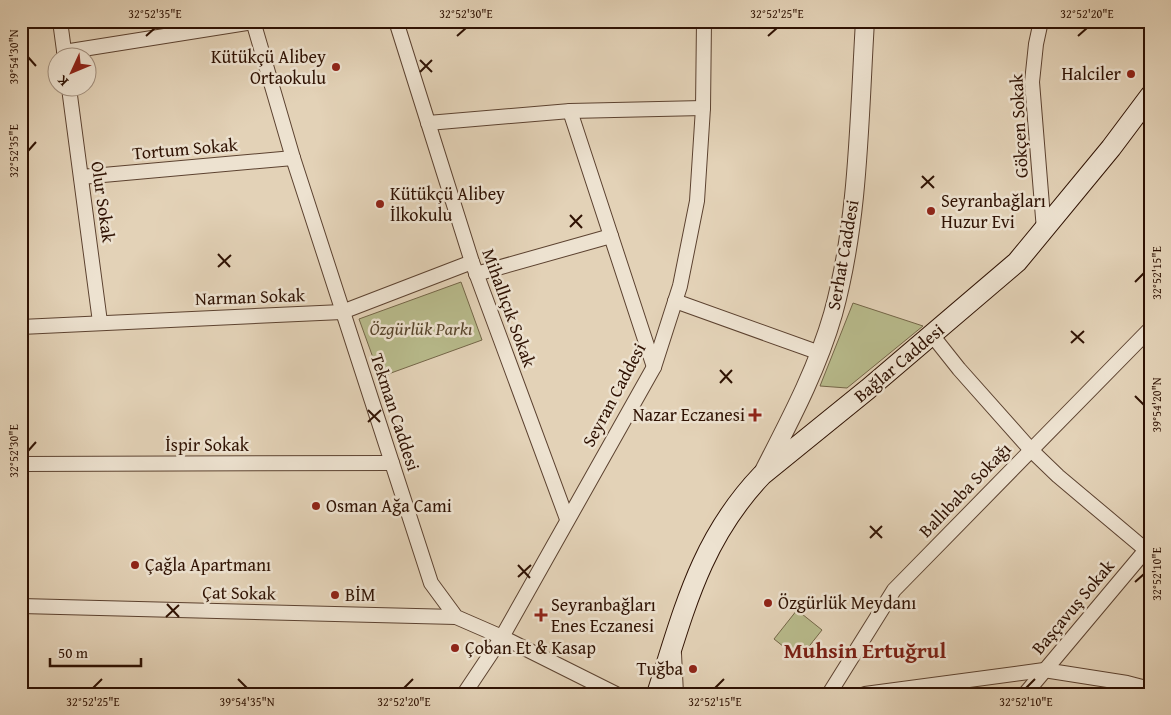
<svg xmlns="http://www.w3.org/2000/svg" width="1171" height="715" viewBox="0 0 1171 715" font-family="'Gentium Book Plus',serif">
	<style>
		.green { fill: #b8bb8c; stroke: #746648 }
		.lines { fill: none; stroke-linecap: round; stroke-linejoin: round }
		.minor-casing { stroke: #5c4230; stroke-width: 16 }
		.tertiary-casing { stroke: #5c4230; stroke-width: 20 }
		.secondary-casing { stroke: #2f1203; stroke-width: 22 }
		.minor { stroke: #ede2d0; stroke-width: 14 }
		.tertiary { stroke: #ede2d0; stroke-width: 18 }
		.secondary { stroke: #ede2d0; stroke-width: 20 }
		.ticks { fill: none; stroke: #2f1203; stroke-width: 2 }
		.poi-dot { fill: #8f2418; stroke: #ede2d0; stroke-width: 2 }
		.labels { text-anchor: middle; stroke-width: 5; stroke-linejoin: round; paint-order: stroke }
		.poi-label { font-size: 18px; fill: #2f1203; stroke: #ede2d0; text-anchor: start }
		.street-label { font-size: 18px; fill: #2f1203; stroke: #ede2d0 }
		.park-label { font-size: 18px; font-style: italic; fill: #58452c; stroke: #ede2d0 }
		.district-label { font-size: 22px; font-weight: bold; fill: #7a1f14; stroke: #ede2d0 }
		.neatline { fill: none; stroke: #2f1203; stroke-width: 2 }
		.ticks-label { font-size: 12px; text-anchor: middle; fill: #2f1203 }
	</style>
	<rect width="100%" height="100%" fill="#e3d2b7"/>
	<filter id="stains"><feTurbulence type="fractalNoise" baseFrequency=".004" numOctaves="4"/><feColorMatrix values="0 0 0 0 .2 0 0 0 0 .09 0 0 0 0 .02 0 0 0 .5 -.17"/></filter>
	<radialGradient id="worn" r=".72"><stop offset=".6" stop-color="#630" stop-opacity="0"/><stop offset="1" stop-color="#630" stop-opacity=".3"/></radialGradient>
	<g class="green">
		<polygon points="461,282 482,340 380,377 359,319"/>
		<polygon points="853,303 923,326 847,388 820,386"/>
		<polygon points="797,610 822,630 799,659 774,639"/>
	</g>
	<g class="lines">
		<defs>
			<g id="minor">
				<polyline points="60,21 65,58"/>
				<polyline points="253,21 293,158 431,583 456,617 502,637 616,694"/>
				<polyline points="396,21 472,262 567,519"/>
				<polyline points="1041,21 1036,44 1032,82 1044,230"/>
				<polyline points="64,52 253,22"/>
				<polyline points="69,88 100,322"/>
				<polyline points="570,111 654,367"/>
				<polyline points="428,123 570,111 703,108"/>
				<polyline points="81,177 293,158"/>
				<polyline points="476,274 611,236"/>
				<polyline points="675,301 820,353"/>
				<polyline points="21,327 342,312 472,262"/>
				<polyline points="932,335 959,369 1031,450 1058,476 1146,550"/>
				<polyline points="21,464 392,463"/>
				<polyline points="21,606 456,617"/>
				<polyline points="674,654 676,694"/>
				<polyline points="464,694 502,637 654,367 680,286 697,201 703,108 704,21"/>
				<polyline points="829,694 894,590 1150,329"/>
				<polyline points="865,694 1044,670 1127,683 1150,689"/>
				<polyline points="1025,694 1150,545"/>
			</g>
			<path id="tertiary" d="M763 473C789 422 817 370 833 314 859 220 859 119 865 21"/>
			<path id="secondary" d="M657 694C684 611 700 540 762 475L868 389 1017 262 1111 148 1150 96"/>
		</defs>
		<use href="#minor" class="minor-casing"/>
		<use href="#tertiary" class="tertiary-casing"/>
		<use href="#secondary" class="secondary-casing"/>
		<use href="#minor" class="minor"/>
		<use href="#tertiary" class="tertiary"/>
		<use href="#secondary" class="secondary"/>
	</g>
	<path class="ticks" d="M146 36 155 28M457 36 466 28M768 36 777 28M1078 36 1087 28M28 57 36 66M420 60 432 72M420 72 432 60M28 151 36 142M922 176 934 188M921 188 934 176M570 215 582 228M570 227 582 215M218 254 230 267M218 267 231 255M1135 282 1144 273M1071 331 1084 343M1071 343 1084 331M720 370 732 383M720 383 732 370M1135 396 1144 405M368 410 380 422M368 422 381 410M28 451 36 442M870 526 882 538M870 538 882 526M518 565 530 578M518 577 531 565M1135 582 1144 574M167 604 179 617M166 617 179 605M238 679 247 688M93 688 102 679M404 688 413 679M715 688 724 679M1026 688 1035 679"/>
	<g class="poi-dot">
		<circle cx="336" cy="67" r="5"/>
		<circle cx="1131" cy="74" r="5"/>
		<circle cx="380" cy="204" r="5"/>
		<circle cx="931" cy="211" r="5"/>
		<path d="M752.5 407.5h5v5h5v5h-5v5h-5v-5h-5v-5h5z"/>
		<circle cx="316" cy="506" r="5"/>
		<circle cx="135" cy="565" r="5"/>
		<circle cx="335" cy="595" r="5"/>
		<circle cx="768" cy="603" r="5"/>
		<path d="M538.5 607.5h5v5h5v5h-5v5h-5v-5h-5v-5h5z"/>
		<circle cx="455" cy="648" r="5"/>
		<circle cx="693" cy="669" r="5"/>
	</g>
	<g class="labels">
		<g class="poi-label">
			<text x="326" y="63" text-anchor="end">Kütükçü Alibey<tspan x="326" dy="21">Ortaokulu</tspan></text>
			<text x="1121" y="80" text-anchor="end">Halciler</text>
			<text x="390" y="200">Kütükçü Alibey<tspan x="390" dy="21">İlkokulu</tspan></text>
			<text x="941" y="207">Seyranbağları<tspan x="941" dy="21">Huzur Evi</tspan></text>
			<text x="745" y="421" text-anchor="end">Nazar Eczanesi</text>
			<text x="326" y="512">Osman Ağa Cami</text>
			<text x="145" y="571">Çağla Apartmanı</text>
			<text x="345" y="601">BİM</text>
			<text x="778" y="609">Özgürlük Meydanı</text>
			<text x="551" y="611">Seyranbağları<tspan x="551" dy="21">Enes Eczanesi</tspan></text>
			<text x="465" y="654">Çoban Et &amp; Kasap</text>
			<text x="683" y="675" text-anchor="end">Tuğba</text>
		</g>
		<g class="street-label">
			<text transform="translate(1019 126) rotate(-93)" y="6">Gökçen Sokak</text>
			<text transform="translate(185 149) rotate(-5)" y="6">Tortum Sokak</text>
			<text transform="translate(103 202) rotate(82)" y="6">Olur Sokak</text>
			<text transform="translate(843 255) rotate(-80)" y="6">Serhat Caddesi</text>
			<text transform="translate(250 297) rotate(-2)" y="6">Narman Sokak</text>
			<text transform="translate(509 308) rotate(70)" y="6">Mihallıçık Sokak</text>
			<text transform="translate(899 363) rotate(-40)" y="6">Bağlar Caddesi</text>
			<text transform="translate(614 395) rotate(-62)" y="6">Seyran Caddesi</text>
			<text transform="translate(395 412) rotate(72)" y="6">Tekman Caddesi</text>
			<text x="207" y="451">İspir Sokak</text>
			<text transform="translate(965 490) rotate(-46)" y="6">Ballıbaba Sokağı</text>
			<text transform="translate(239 593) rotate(1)" y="6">Çat Sokak</text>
			<text transform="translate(1073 607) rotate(-50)" y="6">Başçavuş Sokak</text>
		</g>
		<g class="park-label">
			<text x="421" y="335">Özgürlük Parkı</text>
		</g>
		<g class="district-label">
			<text x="865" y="658">Muhsin Ertuğrul</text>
		</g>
	</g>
	<rect width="1171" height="715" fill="none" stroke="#e3d2b7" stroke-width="55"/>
	<g transform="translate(72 72) rotate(226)"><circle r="24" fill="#ede2d0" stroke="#a18f7e"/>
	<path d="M0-4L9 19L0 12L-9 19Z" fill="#8f2418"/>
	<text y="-8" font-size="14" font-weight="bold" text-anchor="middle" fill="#2f1203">K</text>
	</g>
	<path d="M50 658v8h91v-8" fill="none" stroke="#2f1203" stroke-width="2.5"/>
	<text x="58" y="658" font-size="15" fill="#2f1203" stroke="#ede2d0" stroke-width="4" paint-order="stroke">50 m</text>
	<rect x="28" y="28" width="1116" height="660" class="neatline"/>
	<g class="ticks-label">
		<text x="155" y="18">32°52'35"E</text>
		<text x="466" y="18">32°52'30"E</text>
		<text x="777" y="18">32°52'25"E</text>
		<text x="1087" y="18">32°52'20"E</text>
		<text transform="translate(14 57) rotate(-90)" y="4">39°54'30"N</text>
		<text transform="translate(14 151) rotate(-90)" y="4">32°52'35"E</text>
		<text transform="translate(1157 273) rotate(-90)" y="4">32°52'15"E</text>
		<text transform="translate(1157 405) rotate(-90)" y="4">39°54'20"N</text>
		<text transform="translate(14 451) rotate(-90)" y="4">32°52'30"E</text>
		<text transform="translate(1157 574) rotate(-90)" y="4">32°52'10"E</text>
		<text x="93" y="706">32°52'25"E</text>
		<text x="247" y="706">39°54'35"N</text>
		<text x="404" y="706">32°52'20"E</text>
		<text x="715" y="706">32°52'15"E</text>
		<text x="1026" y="706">32°52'10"E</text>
	</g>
	<rect width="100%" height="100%" filter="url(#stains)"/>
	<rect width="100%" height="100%" fill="url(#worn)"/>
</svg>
